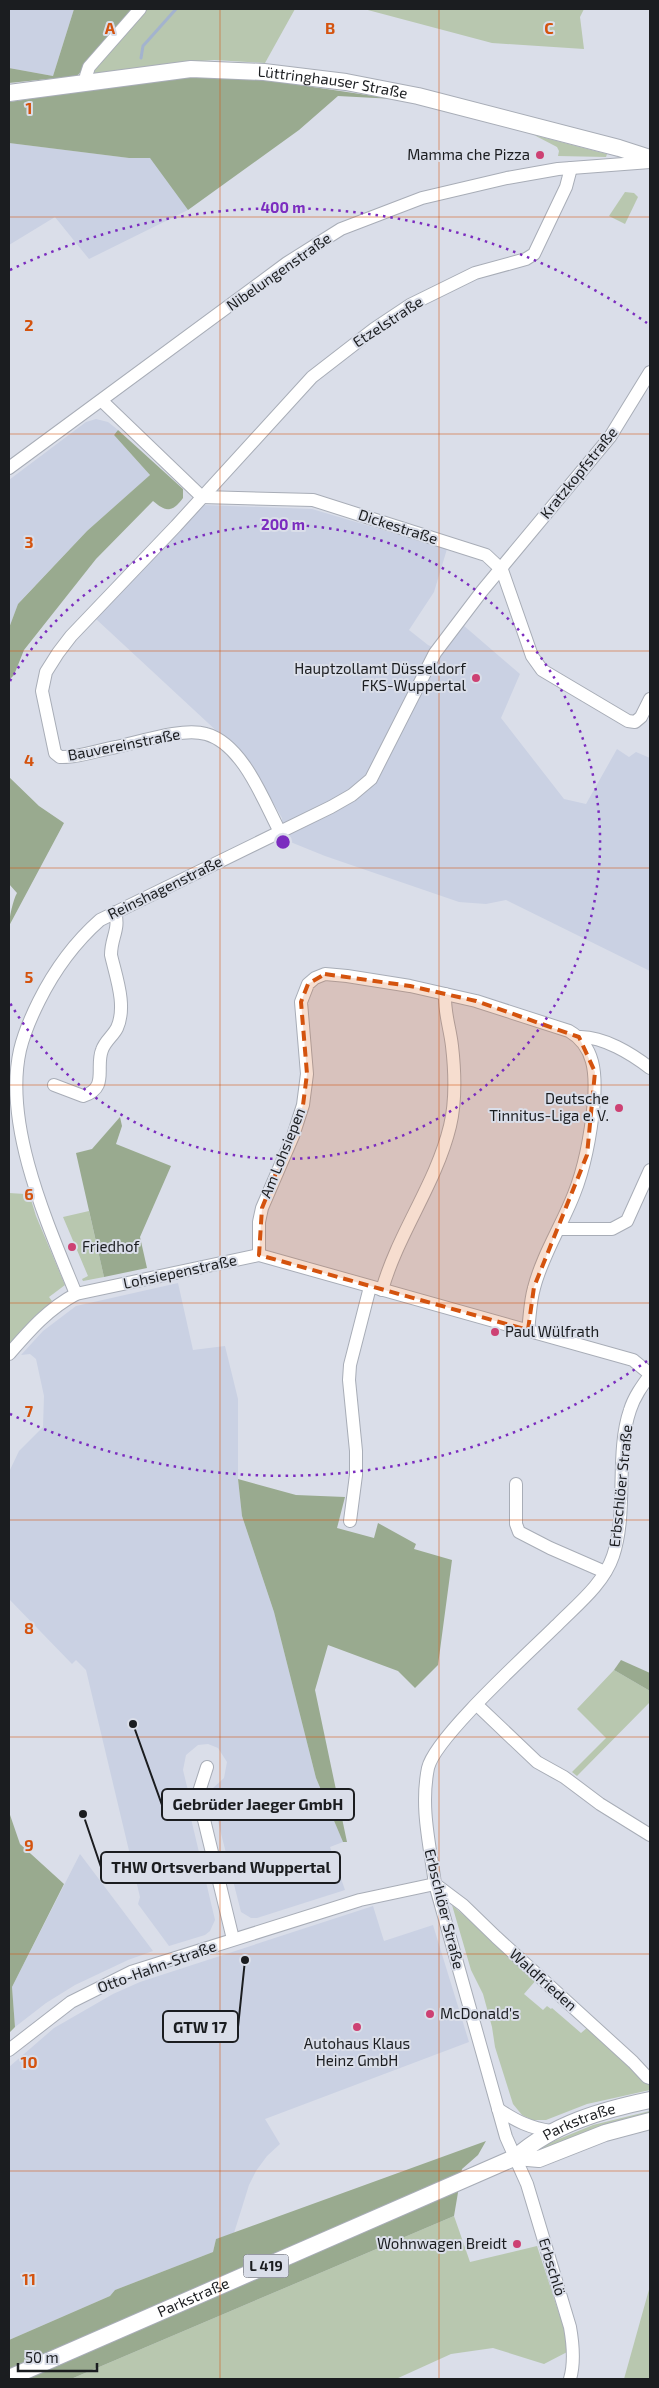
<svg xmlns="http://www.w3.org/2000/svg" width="659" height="2388" viewBox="0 0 659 2388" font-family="'Exo 2',sans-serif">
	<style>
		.built { fill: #cad1e3 }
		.green { fill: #b8c7af }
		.forest { fill: #99aa8f }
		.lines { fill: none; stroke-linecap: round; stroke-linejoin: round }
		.stream { stroke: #a3b3ce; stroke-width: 3 }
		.minor-casing { stroke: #a8adb7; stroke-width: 14 }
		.major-casing { stroke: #a8adb7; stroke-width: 18 }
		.minor { stroke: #fff; stroke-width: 12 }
		.major { stroke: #fff; stroke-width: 16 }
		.marked { fill: #d4530e; fill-opacity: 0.2; stroke: #d4530e; stroke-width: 4; stroke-dasharray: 10 6; stroke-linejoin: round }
		.grid { fill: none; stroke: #d4530e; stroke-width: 1; stroke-opacity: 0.55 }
		.ring { fill: none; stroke: #7b2cbf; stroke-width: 2.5; stroke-dasharray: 2.5 5 }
		.poi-dot { fill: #cd4173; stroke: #dadee9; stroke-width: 2 }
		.labels { text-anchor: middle; stroke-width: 4; stroke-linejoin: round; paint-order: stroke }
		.shield { fill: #dadee9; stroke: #54575c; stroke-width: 1 }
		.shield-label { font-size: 14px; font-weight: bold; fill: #1b1d20 }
		.street-label { font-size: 15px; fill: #1b1d20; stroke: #dadee9 }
		.poi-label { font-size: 15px; fill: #1b1d20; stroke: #dadee9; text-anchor: end }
		.grid-label { font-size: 16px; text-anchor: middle; font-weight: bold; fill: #d4530e; stroke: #dadee9; stroke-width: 4; stroke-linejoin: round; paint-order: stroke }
		.centre { fill: #7b2cbf; stroke: #dadee9; stroke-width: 2.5 }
		.ring-label { font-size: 15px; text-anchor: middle; font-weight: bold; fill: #7b2cbf; stroke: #dadee9; stroke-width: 4; stroke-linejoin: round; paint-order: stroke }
		.leader { fill: none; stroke: #1b1d20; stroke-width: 2 }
		.callout-dot { fill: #1b1d20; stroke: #dadee9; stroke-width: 2 }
		.callout { fill: #dadee9; stroke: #1b1d20; stroke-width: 2 }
		.callout-label { font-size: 16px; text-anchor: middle; font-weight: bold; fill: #1b1d20 }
	</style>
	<rect width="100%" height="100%" fill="#dadee9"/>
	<g class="built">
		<polygon points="9,9 74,9 53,76 9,68"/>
		<polygon points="9,143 129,158 151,157 188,210 89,259 55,217 9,245"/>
		<polygon points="96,419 108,422 118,430 114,435 150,475 87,531 29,592 18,604 9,628 9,480 86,422"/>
		<polygon points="203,505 312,509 447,549 434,592 409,630 428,645 443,652 463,625 520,674 501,718 564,799 586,804 617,749 629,757 636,752 650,758 650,971 506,900 486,904 459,902 325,856 283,839 282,818 249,761 96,619"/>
		<polygon points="178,1283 193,1350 225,1346 238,1399 238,1479 242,1516 274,1612 316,1778 343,1842 330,1847 345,1890 257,1918 251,1918 241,1912 211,1794 213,1788 224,1778 227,1762 218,1748 208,1744 198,1745 186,1755 183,1770 191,1803 189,1810 215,1920 210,1931 205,1935 169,1946 138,1904 140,1897 86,1670 76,1660 72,1664 9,1599 9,1472 19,1451 43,1427 44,1396 36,1359 30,1354 21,1355 43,1331 76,1306"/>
		<polygon points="80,1854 153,1951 128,1960 75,1985 46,2003 15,2027 12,1987"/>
		<polygon points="373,1906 384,1941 433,1925 469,2042 265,2119 280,2144 267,2156 256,2171 249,2185 234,2233 216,2239 213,2252 115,2290 110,2296 9,2340 9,2067 54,2028 113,1994 140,1982"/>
	</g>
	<g class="green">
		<polygon points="145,9 295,9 265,63 214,60 176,63 91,75 94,66"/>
		<polygon points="364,9 584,9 580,17 584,49 492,43"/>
		<polygon points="534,135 607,154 606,157 558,156 559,151 557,147"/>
		<polygon points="625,192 634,193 638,197 625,224 609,216"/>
		<polygon points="28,1190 36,1216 65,1285 49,1297 52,1301 9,1347 9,1193 25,1194"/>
		<polygon points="89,1211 104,1277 83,1281 82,1279 88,1276 63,1217"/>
		<polygon points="614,1670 650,1691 650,1702 577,1776 572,1772 606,1738 577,1709"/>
		<polygon points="452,1905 537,1979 524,1994 543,2010 547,2006 551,2009 552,2008 581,2033 588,2027 650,2079 650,2090 587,2104 546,2120 532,2120 522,2115 513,2104 495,2047 492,2027 483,1994 471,1970"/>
		<polygon points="650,2111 650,2116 540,2151 537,2148 593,2125"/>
		<polygon points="454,2216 470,2262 537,2246 571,2350 544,2364 493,2348 451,2354 396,2379 71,2379"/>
		<polygon points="650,2286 650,2379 624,2379"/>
	</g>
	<g class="forest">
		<polygon points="74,9 136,9 77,76 9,83 9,68 53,76"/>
		<polygon points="178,77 266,80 394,99 338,96 299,130 188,210 150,158 129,158 9,143 9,102"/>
		<path d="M118 430 183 489V498C172 513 166 512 153 501L96 559 24 650 14 675 9 680V628L18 604 87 531 150 475 114 435Z"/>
		<path d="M9 777 39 806 64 823 9 926C9 918 13 900 17 893L9 884Z"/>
		<polygon points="120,1117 122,1126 116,1144 171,1166 140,1237 147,1268 104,1277 76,1153 92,1149"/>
		<polygon points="238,1479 296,1495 345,1497 337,1528 374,1538 378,1523 416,1544 414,1549 452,1560 438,1665 415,1688 398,1671 328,1645 315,1690 347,1842 343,1842 316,1778 274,1612 242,1516"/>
		<polygon points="621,1660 650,1673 650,1691 614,1670"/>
		<polygon points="9,1812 20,1844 64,1884 12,1987 15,2027 9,2033"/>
		<polygon points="486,2141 478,2155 462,2169 454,2216 71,2379 9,2379 9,2340 110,2296 115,2290 213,2252 216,2239"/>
	</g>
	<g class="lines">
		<polyline class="stream" points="141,58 143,46 176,9"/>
		<defs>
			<g id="minor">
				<polyline points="86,76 89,67 140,9"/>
				<polyline points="102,401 202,497 313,500 486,555 502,570 532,656 542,670 628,721 635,722 641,717 650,699"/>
				<polyline points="9,468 287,263 341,229 422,198 507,178 558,169 650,162"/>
				<path d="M280 832C264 802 243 744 206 734 183 727 140 742 116 747 98 750 78 758 60 757L55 753 42 691 46 672 58 653 71 636 176 526 312 377 374 329 410 305 475 273 526 259 534 254 566 187 571 168"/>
				<path d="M579 1037C603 1036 632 1054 650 1068"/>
				<path d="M54 1085 83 1096C109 1088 95 1068 102 1050 105 1041 113 1036 117 1028 127 1006 116 977 111 955 111 937 120 930 115 912"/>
				<polyline points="559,1229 612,1229 627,1221 650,1170"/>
				<path d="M259 1255V1222L262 1208 293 1136 303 1105 307 1074 301 1002 308 984 315 978 325 974 347 976 410 986 476 1001 569 1031C595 1046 596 1074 594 1101 591 1133 586 1164 574 1194 562 1225 542 1256 534 1288 530 1302 530 1316 528 1330"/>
				<path d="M382 1290C398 1233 436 1184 450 1126 456 1101 455 1072 452 1046 450 1028 444 1012 445 994"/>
				<path d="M76 1294C48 1225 3 1126 20 1050 24 1033 31 1017 39 1001 55 969 74 943 100 920L331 807 352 795 371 779 435 653 482 591 610 437 650 372"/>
				<path d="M9 1354C30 1330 48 1309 76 1294L259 1255 633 1360 650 1374"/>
				<polyline points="516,1484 516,1524 519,1532 550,1548 605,1572"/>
				<polyline points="350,1521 356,1475 356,1451 349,1380 350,1365 370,1287"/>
				<polyline points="477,1705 537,1762 564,1777 600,1804 650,1835"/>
				<polyline points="207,1767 198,1795 233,1939"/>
				<polyline points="435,1884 463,1905 496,1937 633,2062 647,2077 650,2078"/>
				<polyline points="9,2050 71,2002 131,1972 360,1900 435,1884"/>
				<path d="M498 2109C516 2121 530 2128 551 2131"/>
				<path d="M570 2379C575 2362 573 2344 570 2327L527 2184 506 2137 435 1884C430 1845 420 1808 428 1768 435 1737 532 1650 559 1623 578 1604 604 1583 613 1556 628 1512 615 1453 630 1410 634 1397 642 1386 650 1375"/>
			</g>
			<g id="major">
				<path id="s1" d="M9 93 191 69 264 72 346 82 418 96 619 148 650 158"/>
				<polyline points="516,2157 539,2159 605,2133 650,2121"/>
				<path id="s2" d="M9 2378 516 2157C553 2124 602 2110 650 2100"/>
			</g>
		</defs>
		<use href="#minor" class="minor-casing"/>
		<use href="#major" class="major-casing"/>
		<use href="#minor" class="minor"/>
		<use href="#major" class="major"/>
	</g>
	<path class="marked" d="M325 974 410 986 476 1001 579 1037 595 1072 587 1155 534 1287 528 1330 259 1255 262 1208 303 1105 307 1074 301 1002 308 984Z"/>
	<path class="grid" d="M220 9V2379M439 9V2379M9 217H650M9 434H650M9 651H650M9 868H650M9 1085H650M9 1303H650M9 1520H650M9 1737H650M9 1954H650M9 2171H650"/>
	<g class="ring">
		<path d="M10 681A317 317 0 1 1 10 1003"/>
		<path d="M647 1361A634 634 0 0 1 10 1414M10 270A634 634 0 0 1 647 323"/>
	</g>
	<g class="poi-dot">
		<circle cx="540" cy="155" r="5"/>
		<circle cx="476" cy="678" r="5"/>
		<circle cx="619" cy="1108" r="5"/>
		<circle cx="72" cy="1247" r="5"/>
		<circle cx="495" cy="1332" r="5"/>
		<circle cx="430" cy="2014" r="5"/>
		<circle cx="357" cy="2027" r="5"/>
		<circle cx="517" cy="2244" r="5"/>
	</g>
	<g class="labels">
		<rect class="shield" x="243.5" y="2254.5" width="45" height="23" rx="4"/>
		<g class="shield-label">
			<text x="266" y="2271">L 419</text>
		</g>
		<g class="street-label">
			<text dy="5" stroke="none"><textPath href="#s1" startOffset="326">Lüttringhauser Straße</textPath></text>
			<text transform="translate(279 272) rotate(-35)" y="5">Nibelungenstraße</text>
			<text transform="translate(388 322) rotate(-33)" y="5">Etzelstraße</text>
			<text transform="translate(579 473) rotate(-51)" y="5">Kratzkopfstraße</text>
			<text transform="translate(398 527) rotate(18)" y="5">Dickestraße</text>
			<text transform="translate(124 745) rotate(-11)" y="5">Bauvereinstraße</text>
			<text transform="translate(165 888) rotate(-26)" y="5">Reinshagenstraße</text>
			<text transform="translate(283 1153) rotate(-68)" y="5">Am Lohsiepen</text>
			<text transform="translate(180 1272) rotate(-12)" y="5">Lohsiepenstraße</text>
			<text transform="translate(621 1486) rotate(-84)" y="5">Erbschlöer Straße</text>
			<text transform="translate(444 1909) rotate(76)" y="5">Erbschlöer Straße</text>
			<text transform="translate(157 1967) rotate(-20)" y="5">Otto-Hahn-Straße</text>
			<text transform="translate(543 1980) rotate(42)" y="5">Waldfrieden</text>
			<text dy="5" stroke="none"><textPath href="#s2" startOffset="626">Parkstraße</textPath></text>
			<text transform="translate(552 2267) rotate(73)" y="5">Erbschlö</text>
			<text dy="5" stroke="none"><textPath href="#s2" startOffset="201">Parkstraße</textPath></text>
		</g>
		<g class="poi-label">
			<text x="530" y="160">Mamma che Pizza</text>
			<text x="466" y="674">Hauptzollamt Düsseldorf<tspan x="466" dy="17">FKS-Wuppertal</tspan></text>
			<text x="609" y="1104">Deutsche<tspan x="609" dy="17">Tinnitus-Liga e. V.</tspan></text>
			<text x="82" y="1252" text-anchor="start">Friedhof</text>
			<text x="505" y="1337" text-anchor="start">Paul Wülfrath</text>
			<text x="440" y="2019" text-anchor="start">McDonald's</text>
			<text x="357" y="2049" text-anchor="middle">Autohaus Klaus<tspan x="357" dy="17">Heinz GmbH</tspan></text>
			<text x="507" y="2249">Wohnwagen Breidt</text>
		</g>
	</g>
	<g class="grid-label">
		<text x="110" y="34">A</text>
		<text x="330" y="34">B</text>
		<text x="549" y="34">C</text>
		<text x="29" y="114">1</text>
		<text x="29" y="331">2</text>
		<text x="29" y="548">3</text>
		<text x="29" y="766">4</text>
		<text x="29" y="983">5</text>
		<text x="29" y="1200">6</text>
		<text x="29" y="1417">7</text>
		<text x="29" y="1634">8</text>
		<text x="29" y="1851">9</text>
		<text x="29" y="2068">10</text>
		<text x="29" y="2285">11</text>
	</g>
	<circle cx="283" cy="842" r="8" class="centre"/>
	<g class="ring-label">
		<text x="283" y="213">400 m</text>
		<text x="283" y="530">200 m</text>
	</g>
	<path class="leader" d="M133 1724L162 1805M83 1814L101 1867M245 1960L238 2027"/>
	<g class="callout-dot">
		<circle cx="133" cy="1724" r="5"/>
		<circle cx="83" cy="1814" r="5"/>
		<circle cx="245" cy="1960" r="5"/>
	</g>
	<g class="callout">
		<rect x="162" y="1789" width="192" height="31" rx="5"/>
		<rect x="101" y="1852" width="239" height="31" rx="5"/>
		<rect x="163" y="2011" width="75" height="31" rx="5"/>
	</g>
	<g class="callout-label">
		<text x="258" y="1810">Gebrüder Jaeger GmbH</text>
		<text x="221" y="1873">THW Ortsverband Wuppertal</text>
		<text x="200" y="2033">GTW 17</text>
	</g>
	<rect width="659" height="2388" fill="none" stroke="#1b1d20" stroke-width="20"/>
	<path d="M18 2363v8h79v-8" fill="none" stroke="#1b1d20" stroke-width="2.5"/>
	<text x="25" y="2363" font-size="15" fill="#1b1d20" stroke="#dadee9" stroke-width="4" paint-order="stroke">50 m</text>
</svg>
